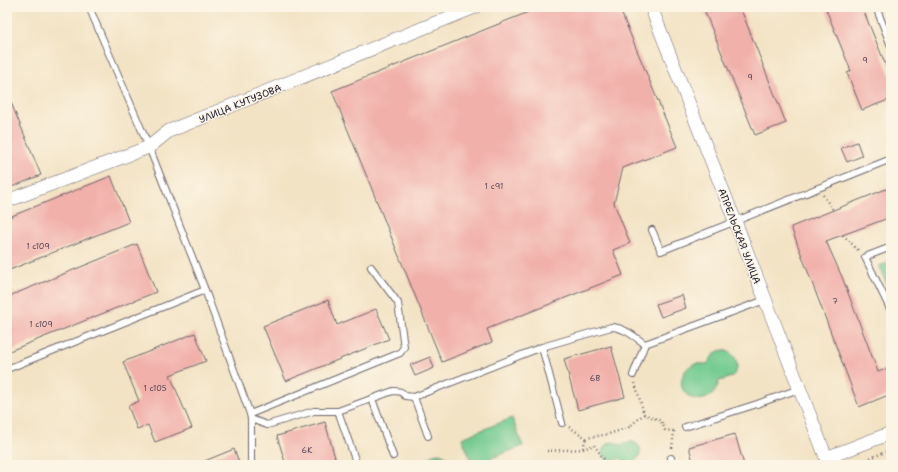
<svg xmlns="http://www.w3.org/2000/svg" width="898" height="472" viewBox="0 0 898 472" font-family="'Shantell Sans',sans-serif">
	<style>
		.green { fill: #73cb91; stroke: #4a7666 }
		.building { fill: #f1b0aa }
		.lines { fill: none; stroke-linecap: round; stroke-linejoin: round }
		.service-casing { stroke: #6b666b; stroke-width: 8 }
		.minor-casing { stroke: #6b666b; stroke-width: 14 }
		.path { stroke: #6b666b; stroke-width: 2.5; stroke-dasharray: 1 3; stroke-linecap: butt }
		.service { stroke: #fff; stroke-width: 6 }
		.minor { stroke: #fff; stroke-width: 13 }
		.labels { text-anchor: middle; stroke-width: 3; stroke-linejoin: round; paint-order: stroke }
		.number-label { font-size: 8px; fill: #564657 }
		.street-label { font-size: 10px; fill: #22223b; stroke: #fcf5e5 }
	</style>
	<rect width="100%" height="100%" fill="#fcf5e5"/>
	<filter id="ink" filterUnits="userSpaceOnUse"><feTurbulence type="fractalNoise" baseFrequency=".025" numOctaves="2"/><feDisplacementMap in="SourceGraphic" scale="8" xChannelSelector="R" yChannelSelector="G"/><feConvolveMatrix kernelMatrix="1 2 1 2 8 2 1 2 1" color-interpolation-filters="sRGB"/></filter>
	<filter id="wash" filterUnits="userSpaceOnUse"><feTurbulence type="fractalNoise" baseFrequency=".012" numOctaves="4" result="noise"/><feDisplacementMap in="SourceGraphic" scale="16" xChannelSelector="R" yChannelSelector="G"/><feGaussianBlur stdDeviation="0.9" result="paint"/><feColorMatrix in="noise" values="0 0 0 0 0 0 0 0 0 0 0 0 0 0 0 0 0 1.4 0 .05"/><feComposite in="paint" operator="in"/></filter>
	<g filter="url(#wash)">
		<rect width="100%" height="100%" fill="#f3e3c5"/>
		<g class="green">
			<polygon points="891,262 891,294 879,266"/>
			<path d="M724 350C736 353 743 368 731 377 727 379 723 380 719 381 712 413 673 399 683 375 685 370 689 366 694 364 698 363 703 364 707 364 713 357 713 351 724 350Z"/>
			<polygon points="512,418 523,446 473,465 462,438"/>
			<path d="M613 442 621 445C624 443 628 441 633 442 650 448 634 472 620 458 608 468 596 453 608 443Z"/>
			<path d="M438 453C444 454 449 457 449 463L455 465H422L429 460 433 454Z"/>
		</g>
		<g id="blocks">
			<g class="building">
				<polygon points="541,7 619,7 677,147 623,168 614,203 630,243 613,250 623,275 487,329 492,342 442,362 332,91"/>
				<polygon points="703,7 740,7 786,123 755,135"/>
				<polygon points="825,7 862,7 891,78 891,99 862,110 847,73 851,71"/>
				<polygon points="7,93 41,175 7,189"/>
				<polygon points="857,142 862,156 847,162 841,148"/>
				<polygon points="111,176 129,222 7,271 7,218"/>
				<polygon points="891,187 891,217 826,241 842,277 878,372 891,367 891,394 859,407 791,227"/>
				<polygon points="137,244 156,292 7,352 7,297"/>
				<polygon points="682,295 686,308 661,317 656,304"/>
				<polygon points="328,300 337,325 376,309 389,339 286,381 263,326"/>
				<polygon points="195,333 206,361 170,375 192,428 155,442 148,425 137,429 128,406 139,401 123,362"/>
				<polygon points="611,346 625,397 578,410 564,359"/>
				<polygon points="430,357 434,368 415,376 410,365"/>
				<polygon points="325,422 337,465 286,465 277,436"/>
				<polygon points="735,434 744,465 694,465 689,447"/>
				<polygon points="234,449 240,465 195,465"/>
			</g>
		</g>
	</g>
	<g filter="url(#ink)">
		<use href="#blocks" fill-opacity="0" stroke="#6b666b" stroke-width="1"/>
		<g class="lines">
			<defs>
				<g id="service">
					<polyline points="89,7 149,147 205,290 250,414 251,419 251,465"/>
					<polyline points="876,7 891,46"/>
					<polyline points="652,230 661,251 891,159"/>
					<polyline points="891,247 865,257 891,311"/>
					<polyline points="542,347 562,423"/>
					<polyline points="7,369 205,290"/>
					<polyline points="633,375 645,344"/>
					<polyline points="414,397 428,436"/>
					<polyline points="372,399 393,456"/>
					<polyline points="338,411 357,465"/>
					<polyline points="250,414 400,353 404,347 398,303 371,267"/>
					<path d="M251 419 267 425 314 411H338L393 391C398 391 402 391 405 396L414 397 542 347 611 327C624 327 635 337 645 344L765 300"/>
					<polyline points="685,427 757,404 799,389"/>
					<polyline points="671,458 673,465"/>
				</g>
				<g id="minor">
					<polyline points="651,7 735,221 829,465"/>
					<polyline points="7,201 149,147 169,131 475,7"/>
					<polyline points="826,458 891,433"/>
				</g>
			</defs>
			<use href="#service" class="service-casing"/>
			<use href="#minor" class="minor-casing"/>
			<g class="path">
				<polyline points="823,195 833,210"/>
				<polyline points="843,235 859,251"/>
				<polyline points="635,383 644,414 661,421 665,430 674,431"/>
				<polyline points="569,427 586,438 609,434 629,427 644,414"/>
				<polyline points="583,448 586,438"/>
				<polyline points="672,448 674,431"/>
				<polyline points="547,451 583,449 594,445 608,465"/>
				<polyline points="652,465 663,461"/>
				<polyline points="856,465 862,461 891,450"/>
			</g>
			<use href="#service" class="service"/>
			<use href="#minor" class="minor"/>
		</g>
	</g>
	<g class="labels">
		<g class="number-label">
			<text x="865" y="63">9</text>
			<text x="750" y="80">9</text>
			<text x="494" y="189">1 с91</text>
			<text x="38" y="249">1 с109</text>
			<text x="835" y="304">7</text>
			<text x="41" y="327">1 с109</text>
			<text x="595" y="381">6В</text>
			<text x="155" y="391">1 с105</text>
			<text x="307" y="453">6К</text>
		</g>
		<g class="street-label">
			<text transform="translate(240 103) rotate(-22)" y="4">УЛИЦА КУТУЗОВА</text>
			<text transform="translate(740 236) rotate(69)" y="4">АПРЕЛЬСКАЯ УЛИЦА</text>
		</g>
	</g>
	<rect width="898" height="472" fill="none" stroke="#fcf5e5" stroke-width="24"/>
</svg>
